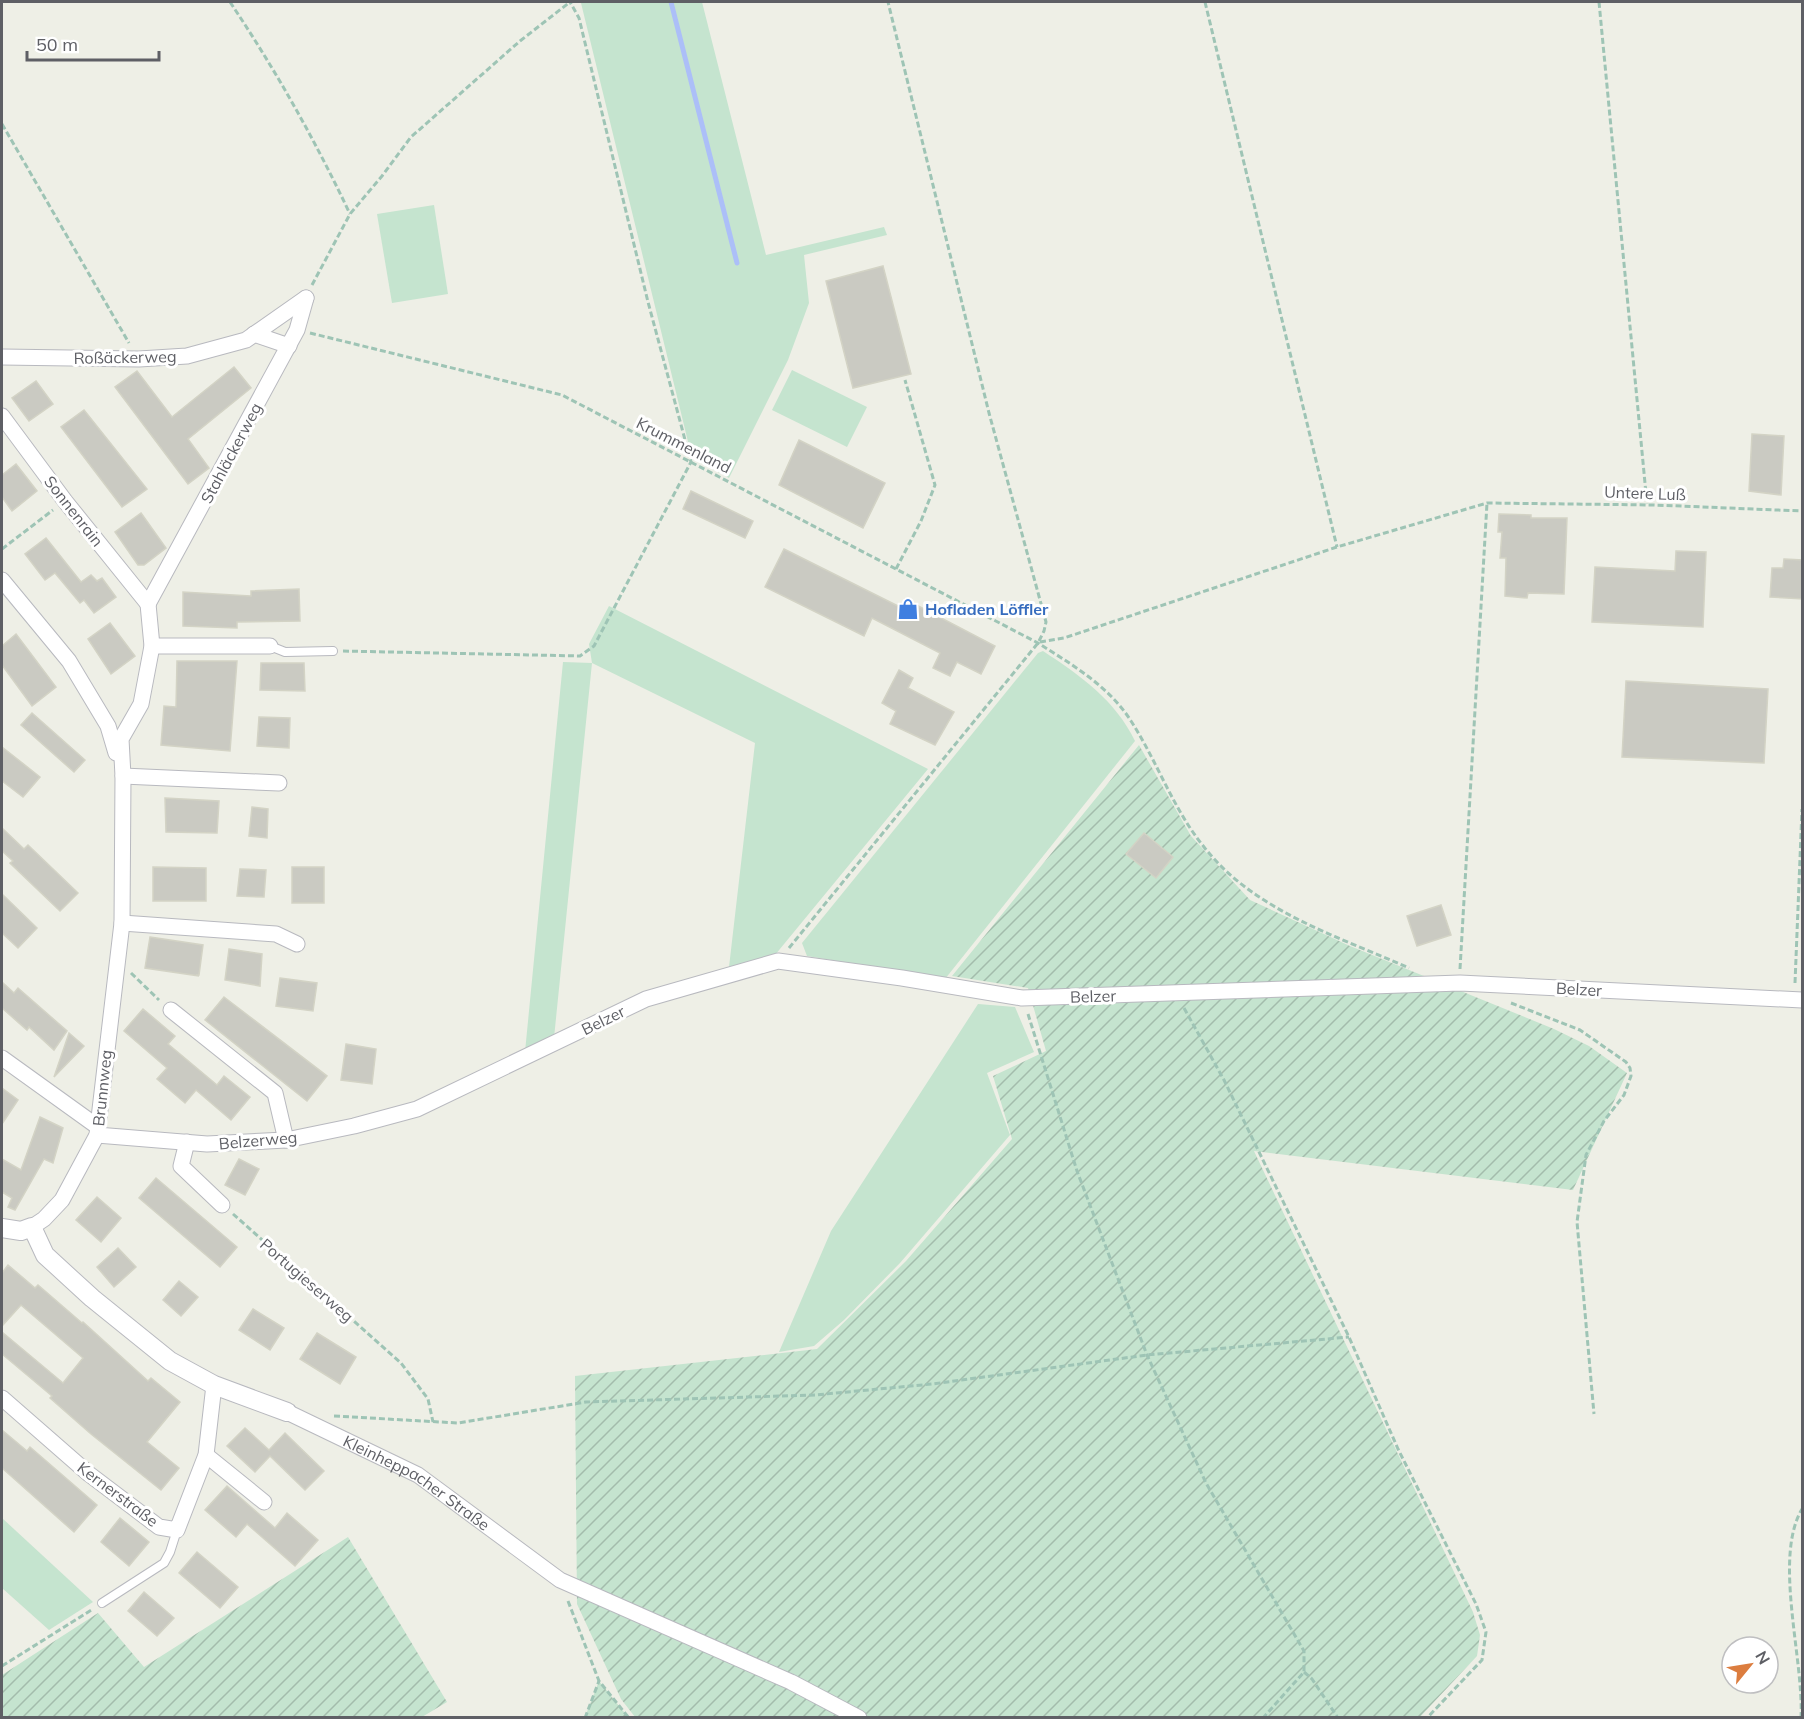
<svg xmlns="http://www.w3.org/2000/svg" width="1804" height="1719" viewBox="0 0 1804 1719" font-family="Mulish,sans-serif">
	<style>
		.grass { fill: #c5e4cf }
		.garden { fill: url(#garden-furrows) }
		.lines { fill: none; stroke-linecap: round; stroke-linejoin: round }
		.stream { stroke: #acbff8; stroke-width: 5 }
		.building { fill: #cacac2; stroke: #d3d3c5; stroke-width: 1.5 }
		.service-casing { stroke: #b8b9bf; stroke-width: 10 }
		.minor-casing { stroke: #b8b9bf; stroke-width: 17 }
		.tertiary-casing { stroke: #b8b9bf; stroke-width: 20 }
		.path { stroke: #9ec4b5; stroke-width: 3; stroke-dasharray: 6 3; stroke-linecap: butt }
		.service { stroke: #fff; stroke-width: 8 }
		.minor { stroke: #fff; stroke-width: 15 }
		.tertiary { stroke: #fff; stroke-width: 18 }
		.labels { text-anchor: middle; stroke-width: 6; stroke-linejoin: round; paint-order: stroke }
		.street-label { font-size: 16px; fill: #5e5f65; stroke: #fff }
		.shop-label { font-size: 16px; font-weight: bold; fill: #366cbe; stroke: #fff; text-anchor: start }
	</style>
	<defs>
		<pattern id="garden-furrows" width="10" height="10" patternUnits="userSpaceOnUse" patternTransform="scale(1.5)"><rect width="10" height="10" fill="#c5e4cf"/><path d="M-1 1l2-2M0 10L10 0M9 11l2-2" fill="none" stroke="#a3bcac"/></pattern>
	</defs>
	<rect width="100%" height="100%" fill="#eeefe6"/>
	<g class="grass">
		<polygon points="583,2 702,2 766,255 884,227 887,235 804,255 809,303 788,360 729,478 692,458 581,3"/>
		<polygon points="434,205 448,294 392,303 377,214"/>
		<polygon points="792,370 867,407 847,447 772,410"/>
		<polygon points="609,606 928,769 775,955 729,967 755,743 592,663 554,1038 525,1052 563,662 592,663 589,644"/>
		<path d="M1043 651C1081 676 1115 700 1135 741L945 979 807 956 802 943 1038 653Z"/>
		<polygon points="978,1004 1015,1007 1034,1052 987,1073 1010,1135 900,1263 844,1320 814,1346 779,1352 831,1231"/>
		<polygon points="2,1518 93,1602 49,1630 2,1588"/>
	</g>
	<g class="garden">
		<polygon points="1139,745 1191,836 1250,900 1350,946 1554,1029 1589,1046 1627,1073 1573,1190 1254,1151 1473,1612 1480,1635 1477,1656 1420,1717 635,1717 621,1699 577,1604 575,1376 817,1349 906,1261 1012,1139 993,1076 1046,1051 1028,988 952,976"/>
		<polygon points="348,1537 447,1702 422,1717 2,1717 2,1675 98,1613 144,1667"/>
		<polygon points="599,1681 628,1717 585,1717"/>
	</g>
	<g class="lines">
		<polyline class="stream" points="671,2 737,263"/>
	</g>
	<g class="building">
		<polygon points="883,266 911,374 853,388 826,281"/>
		<polygon points="234,367 251,388 188,439 209,468 188,484 115,387 137,371 172,417"/>
		<polygon points="36,381 53,404 29,421 12,398"/>
		<polygon points="84,410 147,489 122,507 61,427"/>
		<polygon points="1752,434 1784,436 1781,495 1749,491"/>
		<polygon points="799,440 885,483 863,528 779,485"/>
		<polygon points="16,464 37,491 12,511 2,497 2,475"/>
		<polygon points="691,491 753,521 745,538 683,509"/>
		<polygon points="141,513 166,548 144,565 138,565 115,532"/>
		<polygon points="1499,514 1531,515 1531,518 1567,518 1564,594 1528,593 1527,598 1505,596 1506,558 1500,558 1502,532 1498,532"/>
		<polygon points="46,538 81,582 91,575 97,581 102,578 116,597 94,613 84,600 80,603 55,573 45,580 25,554"/>
		<polygon points="784,549 900,607 905,599 995,646 981,674 957,662 950,676 933,668 940,653 872,618 864,636 765,587"/>
		<polygon points="1676,551 1706,552 1703,627 1592,622 1595,567 1675,571"/>
		<polygon points="1784,559 1803,560 1803,599 1770,597 1772,568 1783,568"/>
		<polygon points="299,589 300,621 237,622 237,628 183,626 183,592 251,596 251,591"/>
		<polygon points="110,623 135,656 111,674 88,639"/>
		<polygon points="16,634 56,687 32,706 2,665 2,646"/>
		<polygon points="177,661 237,661 230,751 161,745 164,706 176,707"/>
		<polygon points="261,663 304,663 305,691 260,690"/>
		<polygon points="899,670 913,678 908,688 954,712 935,745 890,724 896,711 882,703"/>
		<polygon points="1626,681 1768,689 1764,763 1622,757"/>
		<polygon points="32,713 85,760 74,772 21,725"/>
		<polygon points="259,717 290,718 289,748 257,746"/>
		<polygon points="2,747 40,777 23,797 2,781"/>
		<polygon points="165,798 219,801 217,833 166,832"/>
		<polygon points="252,807 268,809 267,838 249,836"/>
		<polygon points="2,828 24,849 28,845 78,893 60,911 10,863 13,861 2,851"/>
		<polygon points="1144,833 1173,857 1156,878 1126,854"/>
		<polygon points="153,867 206,868 206,901 153,901"/>
		<rect x="292" y="867" width="32" height="36"/>
		<polygon points="240,869 266,870 264,897 237,896"/>
		<polygon points="2,894 37,928 18,948 2,933"/>
		<polygon points="1441,905 1451,935 1417,946 1407,916"/>
		<polygon points="150,937 203,945 199,975 196,975 199,976 145,968"/>
		<polygon points="229,949 262,954 260,986 225,980"/>
		<polygon points="280,978 317,983 313,1011 276,1006"/>
		<polygon points="2,982 14,993 18,988 67,1031 54,1050 29,1027 27,1030 2,1008"/>
		<polygon points="224,997 327,1076 307,1101 205,1020"/>
		<polygon points="143,1009 175,1036 168,1044 217,1085 224,1076 250,1097 231,1120 196,1090 185,1103 157,1079 167,1068 124,1031"/>
		<polygon points="69,1033 84,1046 54,1077"/>
		<polygon points="346,1044 376,1049 372,1084 341,1080"/>
		<polygon points="2,1088 18,1100 2,1124"/>
		<polygon points="40,1117 63,1128 53,1163 44,1159 15,1210 8,1207 12,1198 2,1192 2,1159 21,1170"/>
		<polygon points="239,1159 259,1169 245,1195 225,1185"/>
		<polygon points="156,1178 237,1247 220,1267 139,1198"/>
		<polygon points="97,1197 121,1218 101,1242 76,1220"/>
		<polygon points="118,1248 136,1267 114,1287 97,1267"/>
		<polygon points="8,1265 35,1288 38,1285 82,1323 83,1322 148,1381 151,1378 180,1402 147,1442 179,1468 161,1490 91,1434 50,1398 52,1396 2,1354 2,1332 63,1383 83,1358 21,1305 2,1326 2,1273"/>
		<polygon points="179,1281 198,1297 181,1316 163,1300"/>
		<polygon points="253,1309 284,1328 270,1350 239,1330"/>
		<polygon points="317,1333 356,1357 340,1384 300,1359"/>
		<polygon points="245,1428 269,1450 285,1433 324,1471 305,1490 270,1456 255,1472 227,1446"/>
		<polygon points="2,1430 27,1451 30,1447 97,1505 74,1532 2,1468"/>
		<polygon points="227,1486 275,1528 287,1513 318,1540 295,1566 247,1524 236,1537 205,1510"/>
		<polygon points="120,1518 149,1542 129,1566 101,1542"/>
		<polygon points="197,1552 238,1587 220,1608 179,1573"/>
		<polygon points="144,1592 174,1618 157,1636 128,1611"/>
	</g>
	<g class="lines">
		<defs>
			<g id="service">
				<polyline points="270,646 285,652 333,651"/>
				<polyline points="102,1603 164,1563 170,1552 177,1530"/>
			</g>
			<g id="minor">
				<polyline points="254,334 289,346"/>
				<polyline points="2,357 139,359 187,356 246,340 306,298"/>
				<polyline points="2,416 65,501 148,604"/>
				<polyline points="2,580 69,661 108,726 116,753"/>
				<polyline points="148,604 297,330 306,298"/>
				<polyline points="152,646 270,646"/>
				<polyline points="123,776 279,783"/>
				<polyline points="122,923 276,934 297,944"/>
				<polyline points="171,1010 275,1093 286,1140"/>
				<polyline points="2,1058 98,1127"/>
				<polyline points="97,1135 207,1144 286,1140 354,1126 417,1109 646,999 778,961 902,978 1022,998 1460,983 1802,1000"/>
				<polyline points="187,1142 181,1166 222,1205"/>
				<polyline points="32,1227 44,1219 62,1200 97,1135 122,923 123,776 121,739 141,704 152,646 148,604"/>
				<polyline points="2,1398 89,1474 159,1527 177,1530 206,1455 214,1385"/>
				<path id="s1" d="M287 1412 418 1475 560 1580 791 1682 859 1718"/>
				<polyline points="206,1455 264,1502"/>
			</g>
			<polyline id="tertiary" points="2,1228 21,1231 32,1227 45,1255 92,1298 170,1361 214,1385 287,1412"/>
		</defs>
		<use href="#service" class="service-casing"/>
		<use href="#minor" class="minor-casing"/>
		<use href="#tertiary" class="tertiary-casing"/>
		<g class="path">
			<path d="M230 2C275 69 315 140 350 214"/>
			<polyline points="1205,2 1337,547"/>
			<polyline points="1599,2 1647,504"/>
			<polyline points="2,124 129,343"/>
			<polyline points="312,285 350,214 382,176 411,137 520,41 570,2"/>
			<path d="M310 333 562 395 1038 643C1071 664 1109 686 1131 721 1157 761 1173 809 1204 847 1254 911 1337 936 1409 968"/>
			<polyline points="2,549 53,510"/>
			<polyline points="896,569 921,521 935,485 905,380"/>
			<polyline points="1040,642 1064,638 1337,547 1487,503 1654,505 1802,511"/>
			<polyline points="343,651 580,656 594,646 691,462 648,302 579,18 570,2"/>
			<polyline points="789,948 1038,643 1044,631 1046,622 989,413 888,2"/>
			<polyline points="1460,969 1487,503"/>
			<polyline points="131,973 159,1000"/>
			<polyline points="1795,983 1802,809"/>
			<polyline points="1511,1003 1580,1030 1626,1062 1630,1068 1631,1076 1624,1095 1604,1121 1586,1155 1577,1222 1594,1414"/>
			<polyline points="1184,1008 1224,1080 1349,1337 1398,1449 1476,1604 1486,1632 1482,1660 1427,1718"/>
			<polyline points="1028,1014 1077,1171 1147,1355 1206,1483 1304,1651 1304,1672 1263,1718"/>
			<polyline points="233,1214 401,1363 428,1399 433,1422"/>
			<polyline points="334,1416 458,1423 586,1402 815,1395 932,1384 1147,1355 1349,1337"/>
			<polyline points="568,1601 599,1681 629,1718"/>
			<polyline points="2,1666 93,1609"/>
			<polyline points="1304,1672 1312,1679 1338,1718"/>
			<polyline points="585,1718 599,1681"/>
			<path d="M1801 1718C1804 1659 1773 1558 1802 1509"/>
		</g>
		<use href="#service" class="service"/>
		<use href="#minor" class="minor"/>
		<use href="#tertiary" class="tertiary"/>
	</g>
	<defs>
		<symbol id="shop-bare" viewBox="-9 -9 18 18"><path d="M-5-2.5h2.3a2.7 3.5 0 0 1 5.4 0H5L5.5 6h-11ZM-1.5-2.5h3a1.5 2.3 0 0 0-3 0Z" fill="#3f7fe0" stroke="#fff" stroke-width="2.5" paint-order="stroke"/></symbol>
	</defs>
	<g fill-rule="evenodd">
		<use href="#shop-bare" x="893" y="594" width="30" height="30"/>
	</g>
	<g class="labels">
		<g class="street-label">
			<text transform="translate(125 357) rotate(-1)" y="6">Roßäckerweg</text>
			<text transform="translate(684 445) rotate(27)" y="6">Krummenland</text>
			<text transform="translate(231 453) rotate(-62)" y="6">Stahläckerweg</text>
			<text transform="translate(1645 493) rotate(2)" y="6">Untere Luß</text>
			<text transform="translate(74 511) rotate(52)" y="6">Sonnenrain</text>
			<text transform="translate(1579 989) rotate(3)" y="6">Belzer</text>
			<text transform="translate(1093 996) rotate(-2)" y="6">Belzer</text>
			<text transform="translate(603 1020) rotate(-26)" y="6">Belzer</text>
			<text transform="translate(102 1088) rotate(-84)" y="6">Brunnweg</text>
			<text transform="translate(258 1140) rotate(-5)" y="6">Belzerweg</text>
			<text transform="translate(307 1280) rotate(41)" y="6">Portugieserweg</text>
			<text dy="6" stroke="none"><textPath href="#s1" startOffset="148">Kleinheppacher Straße</textPath></text>
			<text transform="translate(118 1494) rotate(37)" y="6">Kernerstraße</text>
		</g>
		<g class="shop-label">
			<text x="925" y="615">Hofladen Löffler</text>
		</g>
	</g>
	<rect width="1804" height="1719" fill="none" stroke="#5e5f65" stroke-width="6"/>
	<g transform="translate(1750 1665) rotate(60)"><circle r="28" fill="#ffffff" stroke="#bfbfc1" stroke-width="1.5"/>
	<path d="M0-4.5L10 22L0 15L-10 22Z" fill="#dc7d3f"/>
	<text y="-9" font-size="16" font-weight="bold" text-anchor="middle" fill="#5e5f65">N</text>
	</g>
	<path d="M27 51v9h132v-9" fill="none" stroke="#5e5f65" stroke-width="3"/>
	<text x="36" y="51" font-size="18" fill="#5e5f65" stroke="#ffffff" stroke-width="4.5" paint-order="stroke">50 m</text>
</svg>
